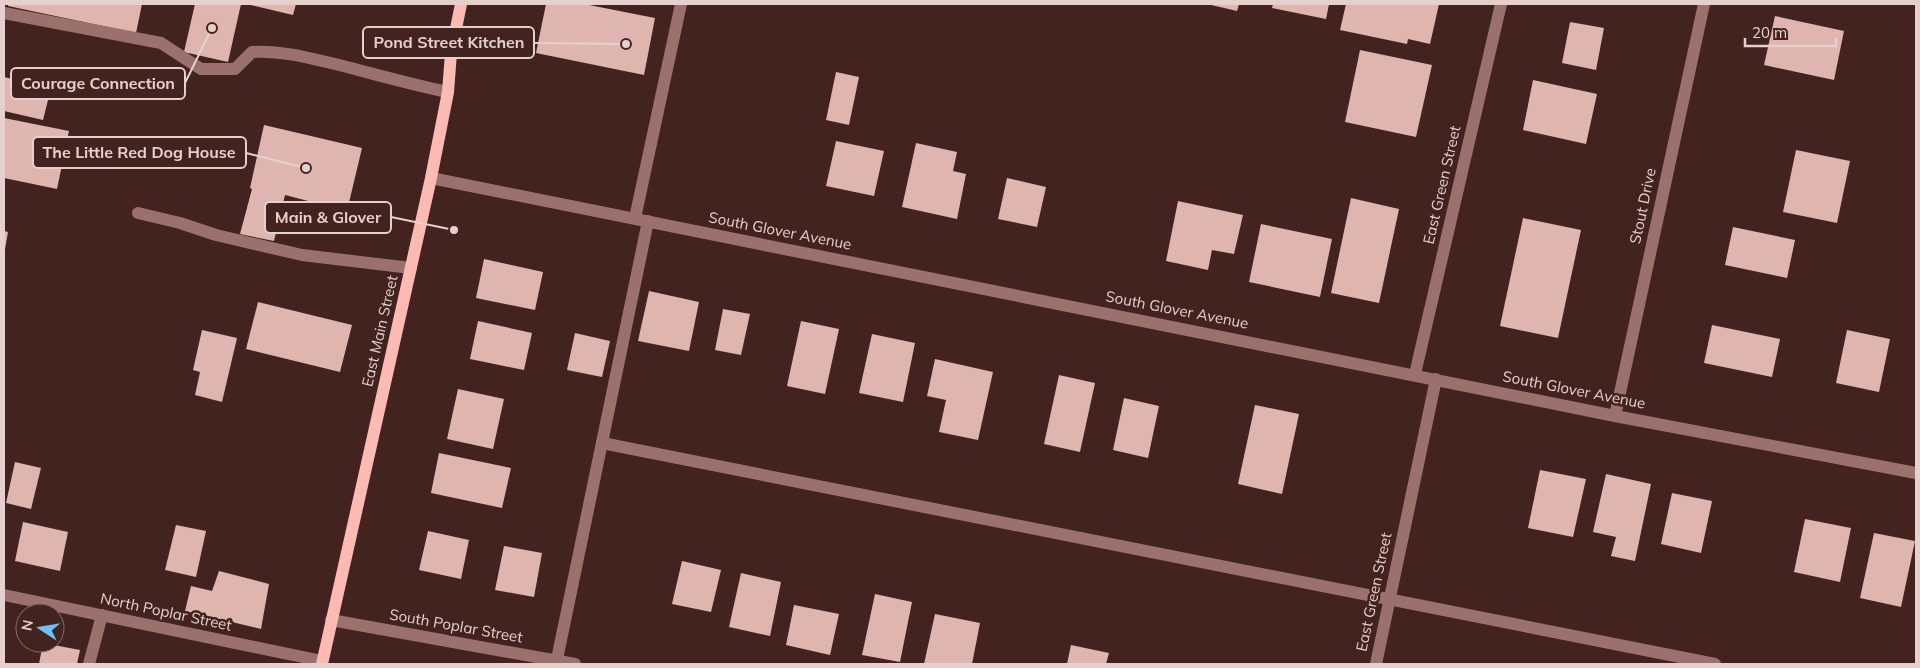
<svg xmlns="http://www.w3.org/2000/svg" width="1920" height="668" viewBox="0 0 1920 668" font-family="Mulish,sans-serif">
	<style>
		.building { fill: #dfb5b0 }
		.lines { fill: none; stroke-linecap: round; stroke-linejoin: round }
		.minor { stroke: #9a716d; stroke-width: 12 }
		.major { stroke: #fdbab3; stroke-width: 12 }
		.labels { text-anchor: middle; stroke-width: 5; stroke-linejoin: round; paint-order: stroke }
		.street-label { font-size: 15px; fill: #e6d0ce; stroke: #432320 }
		.leader { fill: none; stroke: #e6d0ce; stroke-width: 2 }
		.callout-dot { fill: #e6d0ce; stroke: #432320; stroke-width: 2 }
		.callout { fill: #432320; stroke: #e6d0ce; stroke-width: 2 }
		.callout-label { font-size: 16px; text-anchor: middle; font-weight: bold; fill: #e6d0ce }
	</style>
	<rect width="100%" height="100%" fill="#432320"/>
	<g class="building">
		<polygon points="8,4 142,4 136,33 8,6"/>
		<polygon points="195,4 241,4 228,62 184,52"/>
		<polygon points="246,4 296,4 293,15"/>
		<polygon points="546,4 584,4 655,18 644,75 536,53"/>
		<polygon points="1207,4 1239,4 1237,11"/>
		<polygon points="1273,4 1329,4 1326,19 1272,8"/>
		<polygon points="1346,4 1439,4 1430,44 1408,39 1407,44 1340,30"/>
		<polygon points="1775,16 1844,31 1834,80 1764,65"/>
		<polygon points="1570,22 1604,28 1596,70 1562,63"/>
		<polygon points="1360,50 1432,65 1416,137 1345,122"/>
		<polygon points="836,72 859,77 849,125 826,120"/>
		<polygon points="4,77 51,88 43,120 4,111"/>
		<polygon points="1533,80 1597,94 1586,144 1523,130"/>
		<polygon points="4,118 69,131 57,189 4,178"/>
		<polygon points="264,125 362,148 347,211 285,195 274,241 240,234 252,189 250,188"/>
		<polygon points="836,141 884,151 874,196 826,186"/>
		<polygon points="916,143 957,152 953,171 966,174 957,219 902,207"/>
		<polygon points="1796,150 1850,161 1837,223 1783,212"/>
		<polygon points="1007,178 1046,187 1037,227 998,219"/>
		<polygon points="1351,198 1399,209 1379,303 1331,293"/>
		<polygon points="1178,201 1243,215 1234,254 1212,250 1208,270 1166,261"/>
		<polygon points="1523,218 1581,230 1558,338 1500,326"/>
		<polygon points="1261,224 1332,239 1320,297 1249,282"/>
		<polygon points="1733,227 1795,240 1787,278 1725,265"/>
		<polygon points="4,231 8,232 5,249 4,248"/>
		<polygon points="484,259 543,272 535,310 476,298"/>
		<polygon points="649,291 699,302 689,351 638,341"/>
		<polygon points="258,302 352,325 340,372 246,349"/>
		<polygon points="723,309 750,314 741,355 715,350"/>
		<polygon points="478,321 532,333 524,370 470,359"/>
		<polygon points="801,321 839,329 825,394 787,386"/>
		<polygon points="1712,325 1780,339 1772,377 1704,363"/>
		<polygon points="202,330 237,338 222,402 195,395 200,372 193,370"/>
		<polygon points="1847,330 1890,339 1879,392 1836,383"/>
		<polygon points="575,333 610,341 602,377 567,370"/>
		<polygon points="872,334 915,343 903,402 859,393"/>
		<polygon points="935,359 993,372 978,440 939,432 946,400 927,396"/>
		<polygon points="1059,375 1095,383 1080,452 1044,444"/>
		<polygon points="458,389 504,399 493,449 447,439"/>
		<polygon points="1124,398 1159,406 1148,458 1113,450"/>
		<polygon points="1255,405 1299,414 1282,494 1238,484"/>
		<polygon points="439,453 511,468 502,508 431,493"/>
		<polygon points="15,462 41,468 31,509 6,503"/>
		<polygon points="1540,470 1586,479 1573,537 1528,528"/>
		<polygon points="1606,474 1651,484 1635,561 1611,556 1616,537 1593,532"/>
		<polygon points="1672,493 1712,501 1701,553 1661,544"/>
		<polygon points="1805,519 1851,528 1840,582 1794,572"/>
		<polygon points="23,522 68,532 60,571 15,561"/>
		<polygon points="176,525 206,531 196,577 165,570"/>
		<polygon points="428,531 469,540 461,579 419,570"/>
		<polygon points="1874,533 1915,541 1901,607 1860,598"/>
		<polygon points="504,546 542,553 534,597 495,590"/>
		<polygon points="682,561 721,570 711,612 672,604"/>
		<polygon points="219,571 269,584 261,629 185,611 191,586 212,591"/>
		<polygon points="741,573 781,582 770,636 729,627"/>
		<polygon points="875,594 912,602 900,662 862,655"/>
		<polygon points="794,605 839,614 830,655 786,645"/>
		<polygon points="935,614 980,623 972,664 924,664"/>
		<polygon points="43,643 80,650 77,664 39,664"/>
		<polygon points="1071,645 1109,653 1106,664 1067,664"/>
	</g>
	<g class="lines">
		<g class="minor">
			<path d="M4 13 161 43 201 69H235L252 52C284 50 313 59 343 66 378 75 413 85 448 92"/>
			<polyline points="431,178 1615,416 1916,473"/>
			<polyline points="138,213 180,223 216,235 302,255 411,268"/>
			<polyline points="635,218 681,4"/>
			<polyline points="1415,374 1501,4"/>
			<polyline points="1615,416 1704,4"/>
			<polyline points="602,443 1715,664"/>
			<polyline points="4,595 322,661"/>
			<polyline points="331,620 575,664"/>
			<polyline points="89,664 102,615"/>
			<polyline points="556,664 648,221"/>
			<polyline points="1376,664 1436,379"/>
		</g>
		<polyline class="major" points="322,664 431,178 448,92 451,53 461,4"/>
	</g>
	<g class="labels">
		<g class="street-label">
			<text transform="translate(1442 185) rotate(-77)" y="5">East Green Street</text>
			<text transform="translate(1643 206) rotate(-78)" y="5">Stout Drive</text>
			<text transform="translate(780 231) rotate(11)" y="5">South Glover Avenue</text>
			<text transform="translate(1177 310) rotate(11)" y="5">South Glover Avenue</text>
			<text transform="translate(380 331) rotate(-77)" y="5">East Main Street</text>
			<text transform="translate(1574 390) rotate(11)" y="5">South Glover Avenue</text>
			<text transform="translate(1374 592) rotate(-78)" y="5">East Green Street</text>
			<text transform="translate(166 612) rotate(12)" y="5">North Poplar Street</text>
			<text transform="translate(456 626) rotate(10)" y="5">South Poplar Street</text>
		</g>
	</g>
	<path class="leader" d="M626 44L534 43M212 28L185 83M306 168L246 153M454 230L391 217"/>
	<g class="callout-dot">
		<circle cx="626" cy="44" r="5"/>
		<circle cx="212" cy="28" r="5"/>
		<circle cx="306" cy="168" r="5"/>
		<circle cx="454" cy="230" r="5"/>
	</g>
	<g class="callout">
		<rect x="363" y="27" width="171" height="31" rx="5"/>
		<rect x="11" y="68" width="174" height="31" rx="5"/>
		<rect x="33" y="137" width="213" height="31" rx="5"/>
		<rect x="265" y="202" width="126" height="31" rx="5"/>
	</g>
	<g class="callout-label">
		<text x="449" y="48">Pond Street Kitchen</text>
		<text x="98" y="89">Courage Connection</text>
		<text x="139" y="158">The Little Red Dog House</text>
		<text x="328" y="223">Main &amp; Glover</text>
	</g>
	<rect width="1920" height="668" fill="none" stroke="#e6d0ce" stroke-width="10"/>
	<g transform="translate(40 628) rotate(282)"><circle r="24" fill="#432320" stroke="#846866"/>
	<path d="M0-4L9 19L0 12L-9 19Z" fill="#6dc2f3"/>
	<text y="-8" font-size="14" font-weight="bold" text-anchor="middle" fill="#e6d0ce">N</text>
	</g>
	<path d="M1745 38v8h91v-8" fill="none" stroke="#e6d0ce" stroke-width="2.5"/>
	<text x="1752" y="38" font-size="15" fill="#e6d0ce" stroke="#432320" stroke-width="4" paint-order="stroke">20 m</text>
</svg>
